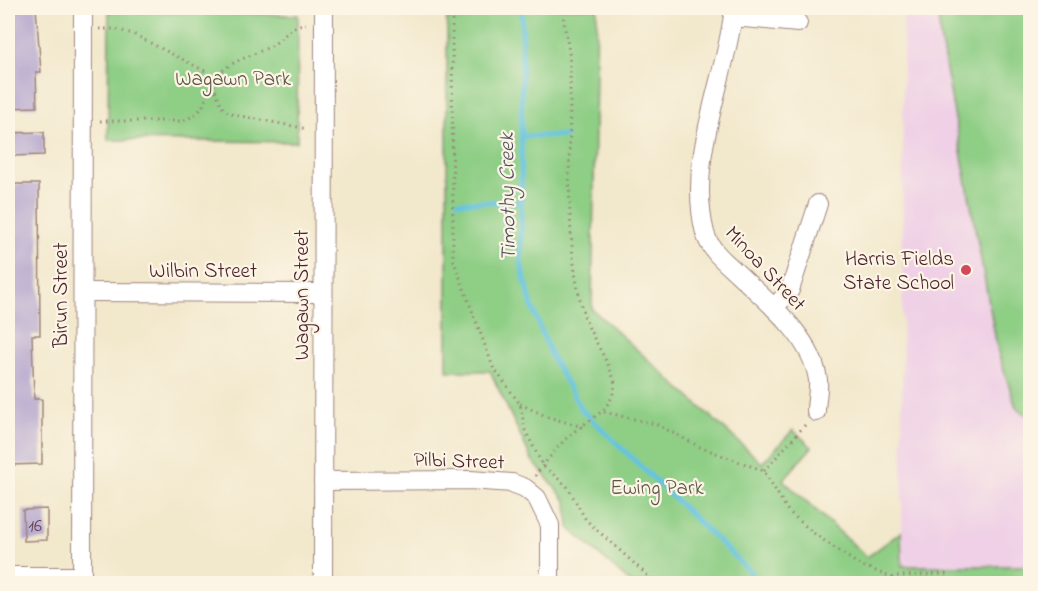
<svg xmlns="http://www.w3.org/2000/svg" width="1038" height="591" viewBox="0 0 1038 591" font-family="'Indie Flower',sans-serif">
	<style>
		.built { fill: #efd0e6 }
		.green { fill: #8ece85; stroke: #6c7658; stroke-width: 1.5 }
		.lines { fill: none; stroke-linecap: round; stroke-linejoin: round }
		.stream { stroke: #64c3e2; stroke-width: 5 }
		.building { fill: #b1a3cd }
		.minor-casing { stroke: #9e847c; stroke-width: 20 }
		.path { stroke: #9e847c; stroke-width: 3; stroke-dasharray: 1.5 4.5; stroke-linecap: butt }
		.minor { stroke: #fff; stroke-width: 18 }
		.poi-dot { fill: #d1495b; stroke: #fcf5e5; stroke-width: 2 }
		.labels { text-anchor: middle; stroke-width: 4.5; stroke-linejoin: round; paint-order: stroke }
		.number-label { font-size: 18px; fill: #644054 }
		.park-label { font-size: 21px; fill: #5e5446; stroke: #fcf5e5 }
		.poi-label { font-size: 21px; fill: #4a1f2b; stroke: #fcf5e5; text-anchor: end }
		.street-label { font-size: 21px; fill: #4a1f2b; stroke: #fcf5e5 }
		.water-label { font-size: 22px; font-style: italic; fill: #525062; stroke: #fcf5e5 }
	</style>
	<rect width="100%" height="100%" fill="#fcf5e5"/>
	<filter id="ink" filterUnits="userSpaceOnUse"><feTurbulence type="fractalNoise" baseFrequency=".0167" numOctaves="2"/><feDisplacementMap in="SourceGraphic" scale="12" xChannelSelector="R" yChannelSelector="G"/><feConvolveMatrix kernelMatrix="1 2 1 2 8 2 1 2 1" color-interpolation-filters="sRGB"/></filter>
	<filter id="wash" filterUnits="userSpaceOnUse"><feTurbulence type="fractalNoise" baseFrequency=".008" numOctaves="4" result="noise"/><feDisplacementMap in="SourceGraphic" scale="24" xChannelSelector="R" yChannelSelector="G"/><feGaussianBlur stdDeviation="1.35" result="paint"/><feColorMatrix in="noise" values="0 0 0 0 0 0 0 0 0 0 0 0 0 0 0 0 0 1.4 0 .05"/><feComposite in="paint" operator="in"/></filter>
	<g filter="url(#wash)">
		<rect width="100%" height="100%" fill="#f2e8cc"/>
		<polygon class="built" points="903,8 1030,8 1030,566 902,566"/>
		<g class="green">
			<polygon points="447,8 597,8 592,309 762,463 793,430 812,447 783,480 867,557 901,532 902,566 1030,566 1030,583 631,583 569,528 567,502 532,460 490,371 447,371"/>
			<polygon points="938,8 1030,8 1030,418 1016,407 998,352 940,37"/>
			<polygon points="109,11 298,15 297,142 108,140"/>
		</g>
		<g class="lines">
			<g class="stream">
				<polyline points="522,8 521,264 532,306 551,356 582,410 763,584"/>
				<polyline points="521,136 565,136"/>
				<polyline points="458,202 522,202"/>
			</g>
		</g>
		<g id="blocks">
			<g class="building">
				<polygon points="8,8 36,8 41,72 36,72 37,107 8,108"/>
				<polygon points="44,132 44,155 8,156 8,133"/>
				<polygon points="8,184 39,184 40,335 32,335 34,399 42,399 42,464 8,465 8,313 14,313 13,247 8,247"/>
				<polygon points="47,509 47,540 24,541 23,510"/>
			</g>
		</g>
	</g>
	<g filter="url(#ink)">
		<use href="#blocks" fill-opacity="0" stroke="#9e847c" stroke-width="1.5"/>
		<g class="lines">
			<defs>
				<g id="minor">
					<path d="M734 8C726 81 686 158 705 233 710 250 724 261 736 272 766 301 812 336 818 380 819 390 816 402 816 412"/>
					<polyline points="733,17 798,23"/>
					<polyline points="83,292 323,293"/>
					<polyline points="774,308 790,290 818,204"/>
					<polyline points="323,481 470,480 512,483 525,488 537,498 550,525 550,584"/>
					<polyline points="8,576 82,576"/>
					<polyline points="82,584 83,8"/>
					<polyline points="323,584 324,8"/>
				</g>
			</defs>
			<use href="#minor" class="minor-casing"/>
			<g class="path">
				<polyline points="452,8 453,259 493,367 520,404 525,430 543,466 567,486 586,520 657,584"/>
				<polyline points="99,29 115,29 133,34 207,72 223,108 230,114 308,129"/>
				<path d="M100 121H182C214 109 201 93 214 78 231 60 250 57 271 46 283 39 292 24 306 24"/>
				<polyline points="520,404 548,417 583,427"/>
				<polyline points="604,412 656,424 700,447 764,471 788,511 816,535 858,564 908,584"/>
				<polyline points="764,471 805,425"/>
				<path d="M535 476C545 463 556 448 568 437 588 418 612 414 615 383 608 358 590 337 583 312 563 236 571 144 570 66 570 46 563 28 563 8"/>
				<polyline points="897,576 947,574 943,584"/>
			</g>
			<use href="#minor" class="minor"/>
		</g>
	</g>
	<circle class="poi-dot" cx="966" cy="270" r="6"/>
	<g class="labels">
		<g class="number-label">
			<text x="35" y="531">16</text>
		</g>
		<g class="park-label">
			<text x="233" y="85">Wagawn Park</text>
			<text x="657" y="494">Ewing Park</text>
		</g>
		<g class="poi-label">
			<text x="954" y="265">Harris Fields<tspan x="954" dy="24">State School</tspan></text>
		</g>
		<g class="street-label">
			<text transform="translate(766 268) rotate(47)" y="7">Minoa Street</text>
			<text x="203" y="277">Wilbin Street</text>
			<text transform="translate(60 295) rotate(-90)" y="7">Birun Street</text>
			<text transform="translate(301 295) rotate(-90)" y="7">Wagawn Street</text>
			<text transform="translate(459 460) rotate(2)" y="7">Pilbi Street</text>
		</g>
		<g class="water-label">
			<text transform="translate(506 197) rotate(-91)" y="8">Timothy Creek</text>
		</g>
	</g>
	<rect width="1038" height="591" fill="none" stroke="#fcf5e5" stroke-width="30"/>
</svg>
